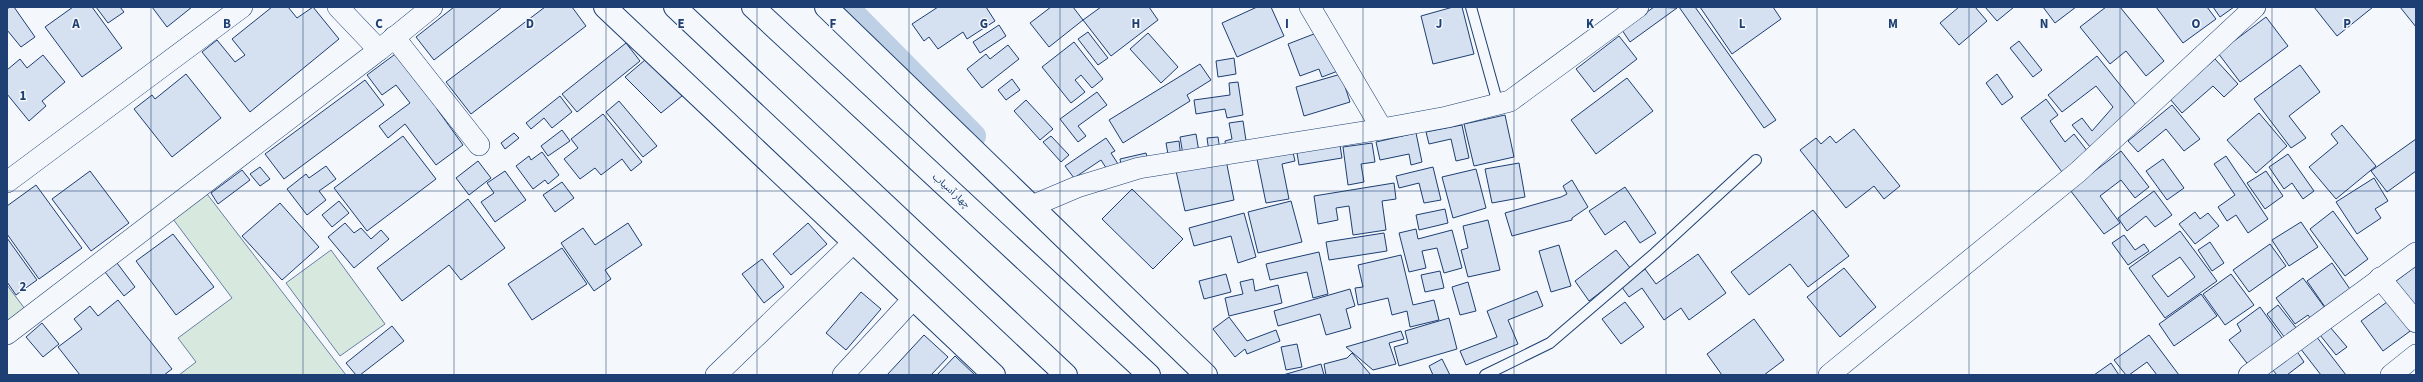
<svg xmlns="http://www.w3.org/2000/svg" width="2423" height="382" viewBox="0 0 2423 382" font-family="'Source Sans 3','Noto Sans Arabic',sans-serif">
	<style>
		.green { fill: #d7e8df; stroke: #687fa3 }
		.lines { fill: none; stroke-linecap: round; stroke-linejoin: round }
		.canal { stroke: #bed0e5; stroke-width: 24 }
		.building { fill: #d5e0f0; stroke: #1d3f73; fill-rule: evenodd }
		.lane-casing { stroke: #1d3f73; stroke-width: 12 }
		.street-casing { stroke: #1d3f73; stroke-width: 22 }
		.secondary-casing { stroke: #1d3f73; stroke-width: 24 }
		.highway-casing { stroke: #1d3f73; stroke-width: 24 }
		.lane { stroke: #f4f7fb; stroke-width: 10 }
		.street { stroke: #f4f7fb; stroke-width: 21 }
		.secondary { stroke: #f4f7fb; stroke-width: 22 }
		.highway { stroke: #f4f7fb; stroke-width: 22 }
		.grid { fill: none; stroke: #1d3f73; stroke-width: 1; stroke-opacity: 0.55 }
		.labels { text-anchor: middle; stroke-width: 3; stroke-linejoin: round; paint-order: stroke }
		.street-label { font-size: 10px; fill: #1d3f73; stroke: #f4f7fb }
		.grid-label { font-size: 13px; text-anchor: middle; font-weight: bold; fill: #1d3f73; stroke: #f4f7fb; stroke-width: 3; stroke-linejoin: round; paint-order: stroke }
	</style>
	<rect width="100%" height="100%" fill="#f4f7fb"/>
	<g class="green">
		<polygon points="204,190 346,375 179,375 196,362 178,338 232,298 170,215"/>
		<polygon points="331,250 385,324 340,356 286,283"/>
		<polygon points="7,285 25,309 7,322"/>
	</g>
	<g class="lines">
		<polyline class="canal" points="847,7 974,136"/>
	</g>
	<g class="building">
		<polygon points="10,7 14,7 35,37 21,47 7,30 7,9"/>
		<polygon points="73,7 92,7 122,48 82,77 45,27"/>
		<polygon points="96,7 120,7 124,12 108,23"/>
		<polygon points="152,7 192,7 167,27"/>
		<polygon points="272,7 288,7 297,18 313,7 339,39 250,112 202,52 217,40 235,62 245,55 232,39"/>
		<polygon points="454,7 502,7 434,60 416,37"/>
		<polygon points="545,7 572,7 586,26 471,114 446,82"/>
		<polygon points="938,7 986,7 995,21 967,39 963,32 938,49 929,37 924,41 912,24"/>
		<polygon points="1051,7 1073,7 1083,20 1049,47 1030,23"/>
		<polygon points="1101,7 1149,7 1158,20 1111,56 1083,20"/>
		<polygon points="1257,7 1271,7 1284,36 1237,57 1222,23"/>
		<polygon points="1453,7 1462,7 1474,54 1433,64 1421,16"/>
		<polygon points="1654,7 1677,8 1630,42 1622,30"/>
		<polygon points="1679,7 1695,7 1776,120 1764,128"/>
		<polygon points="1700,7 1773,7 1781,19 1732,54"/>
		<polygon points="1959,7 1975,7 1987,21 1959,45 1940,23"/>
		<polygon points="1985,7 2014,7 1997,21"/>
		<polygon points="2043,7 2076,7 2055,23"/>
		<polygon points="2106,7 2120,7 2164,61 2146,76 2126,51 2110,64 2080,27"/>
		<polygon points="2156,7 2207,7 2216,19 2183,43"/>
		<polygon points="2213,7 2234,7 2220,17"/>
		<polygon points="2314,7 2373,7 2337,36"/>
		<polygon points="2400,7 2416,7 2416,27"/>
		<polygon points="2266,17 2288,46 2240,82 2218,53"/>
		<polygon points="999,25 1006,36 980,53 973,42"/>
		<polygon points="1088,32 1108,58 1098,65 1078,39"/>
		<polygon points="1319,32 1338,71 1322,77 1319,69 1300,76 1288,44"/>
		<polygon points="1148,33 1178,67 1161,83 1130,49"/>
		<polygon points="1619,36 1637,59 1594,92 1576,69"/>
		<polygon points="2019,41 2042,70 2033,77 2010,48"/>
		<polygon points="1074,42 1103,79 1092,88 1081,75 1075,80 1085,92 1071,103 1042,67"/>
		<polygon points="626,43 640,61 577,112 562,94"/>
		<polygon points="1008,45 1019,59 982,88 967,69 986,54 990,59"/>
		<polygon points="398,52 440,107 437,109 463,145 436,165 405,124 388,138 379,126 410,103 396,85 382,95 367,75"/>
		<polygon points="43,55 65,82 42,101 46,106 29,121 7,94 7,70 20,59 27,68"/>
		<polygon points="2097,56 2141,111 2095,153 2072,125 2082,118 2092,131 2113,107 2096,86 2062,112 2048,95"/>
		<polygon points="1234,58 1236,74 1218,77 1216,61"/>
		<polygon points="2215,59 2238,84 2224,97 2213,86 2182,113 2170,99"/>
		<polygon points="645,60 682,96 661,113 625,77"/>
		<polygon points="1200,64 1211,80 1187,95 1190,101 1123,143 1109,120"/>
		<polygon points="2300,65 2320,92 2289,116 2306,138 2291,148 2254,99"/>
		<polygon points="186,74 221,118 172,157 134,109 152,95 155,99"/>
		<polygon points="1341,74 1350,102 1304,116 1296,87"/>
		<polygon points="1997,74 2013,97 2002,105 1986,83"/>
		<polygon points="1627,78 1653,111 1596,154 1571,120"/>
		<polygon points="1012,79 1020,90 1006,100 998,90"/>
		<polygon points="365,80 384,105 284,179 265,154"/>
		<polygon points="1238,82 1243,115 1227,118 1225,109 1196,114 1194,100 1230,95 1229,83"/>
		<polygon points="1097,92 1107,105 1078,126 1086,136 1078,142 1060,119"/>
		<polygon points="560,96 572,112 552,128 544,118 531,129 526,123"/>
		<polygon points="2046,99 2058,115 2050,121 2065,142 2074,134 2088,152 2062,172 2021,118"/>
		<polygon points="1026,100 1053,129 1040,140 1014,111"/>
		<polygon points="619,101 657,146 643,157 606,112"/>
		<polygon points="2172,105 2200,139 2184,151 2166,129 2138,152 2128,141"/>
		<polygon points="2259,113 2287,146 2256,173 2227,140"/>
		<polygon points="603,114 642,162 631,171 622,159 601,175 595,168 580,179 564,159 578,148 571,139"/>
		<polygon points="1505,115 1514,157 1474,166 1464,124"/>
		<polygon points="1243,121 1247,147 1226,150 1225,141 1232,139 1229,123"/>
		<polygon points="1462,125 1469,158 1456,161 1451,139 1429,144 1426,132"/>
		<polygon points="2342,125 2376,166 2336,199 2309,167 2338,143 2331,134"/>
		<polygon points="1854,129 1900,186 1884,199 1874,186 1846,208 1800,150 1816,138 1821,144 1830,136 1836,143"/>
		<polygon points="562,130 570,141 548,156 541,146"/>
		<polygon points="514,133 519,138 505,149 501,143"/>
		<polygon points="1416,133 1422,162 1411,165 1409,154 1380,160 1376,142"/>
		<polygon points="1196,134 1199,152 1183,155 1180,137"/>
		<polygon points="403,136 436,179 367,231 334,188"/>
		<polygon points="1051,136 1069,155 1061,162 1043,142"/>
		<polygon points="1218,137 1220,150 1209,152 1207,138"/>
		<polygon points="1106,138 1115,151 1111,153 1120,167 1110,174 1101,160 1074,178 1065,166"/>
		<polygon points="1339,139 1342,158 1299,165 1296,147"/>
		<polygon points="2416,139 2416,171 2387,192 2371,171"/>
		<polygon points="1179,141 1181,158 1169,160 1166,143"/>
		<polygon points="1372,143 1375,162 1361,164 1364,182 1348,185 1343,147"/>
		<polygon points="1292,148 1295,161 1282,164 1289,199 1266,203 1256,154"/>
		<polygon points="2121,151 2149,187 2135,198 2121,180 2100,196 2120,223 2104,234 2070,190"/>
		<polygon points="542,152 559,175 548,184 545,180 533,189 516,166 529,156 531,160"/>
		<polygon points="1146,153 1149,164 1122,170 1120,159"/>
		<polygon points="2288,154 2314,191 2303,199 2292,183 2284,189 2269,167"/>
		<polygon points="2226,156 2268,219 2248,233 2236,215 2227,221 2218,207 2235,195 2214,164"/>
		<polygon points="2163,159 2184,188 2167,200 2146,171"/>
		<polygon points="1226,160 1234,200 1185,211 1176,171"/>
		<polygon points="478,161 491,178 469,195 456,178"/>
		<polygon points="1519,163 1525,197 1492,203 1485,169"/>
		<polygon points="326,166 336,179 319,191 326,200 307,215 287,189 306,174 309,178"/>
		<polygon points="260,167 270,179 260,186 250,174"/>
		<polygon points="1433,167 1441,200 1424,203 1419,183 1399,188 1396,176"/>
		<polygon points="1476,169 1486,208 1453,218 1442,177"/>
		<polygon points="242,170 250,180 218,204 211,193"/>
		<polygon points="90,171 129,223 91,251 52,199"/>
		<polygon points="505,171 526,200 495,222 481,202 494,193 487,183"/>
		<polygon points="2266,171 2283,196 2265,209 2247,183"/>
		<polygon points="2374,178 2388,201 2375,209 2381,218 2357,234 2336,202"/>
		<polygon points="1572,180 1588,207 1572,218 1572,220 1512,236 1505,213 1561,197 1567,194 1563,186"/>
		<polygon points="562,182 574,198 555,212 543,195"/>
		<polygon points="1394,183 1396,199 1382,201 1386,230 1353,235 1349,206 1336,208 1338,220 1318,224 1314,196"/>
		<polygon points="36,185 82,248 39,279 7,234 7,206"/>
		<polygon points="1625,187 1656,233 1640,243 1625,221 1605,235 1589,211"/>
		<polygon points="1132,189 1183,239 1153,269 1102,219"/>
		<polygon points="2154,191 2172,215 2155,227 2146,216 2127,231 2118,218"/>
		<polygon points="468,199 505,248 461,280 449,265 402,301 377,268"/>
		<polygon points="339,201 349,213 332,227 322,215"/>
		<polygon points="1291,201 1302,242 1258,253 1248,212"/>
		<polygon points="280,203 319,247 282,280 242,236"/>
		<polygon points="1445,209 1448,223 1419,230 1416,215"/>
		<polygon points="1813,210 1849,256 1808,287 1790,264 1749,295 1731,272"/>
		<polygon points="2333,211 2368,259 2345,276 2310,229"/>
		<polygon points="2195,212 2200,219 2208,213 2219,226 2195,244 2179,224"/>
		<polygon points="1244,213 1256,257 1238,263 1231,236 1194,246 1189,228"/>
		<polygon points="1488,220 1500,270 1468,277 1461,250 1468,248 1463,226"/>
		<polygon points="2301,222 2318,247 2289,266 2272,240"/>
		<polygon points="345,223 354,233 361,228 371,239 381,230 389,239 354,268 328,237"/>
		<polygon points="628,223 642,245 605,270 611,279 594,291 561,243 583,228 595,245"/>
		<polygon points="808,223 827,244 791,275 773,254"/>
		<polygon points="1416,229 1418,239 1452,230 1462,268 1444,273 1437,248 1422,251 1426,268 1409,272 1399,233"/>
		<path d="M2180 231 2217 281 2165 318 2129 268ZM2180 257 2195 277 2168 297 2152 276Z"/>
		<polygon points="1384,233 1387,251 1329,260 1326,242"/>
		<polygon points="173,234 214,287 176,315 136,261"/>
		<polygon points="2124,235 2135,250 2144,244 2149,251 2128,265 2112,243"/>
		<polygon points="7,238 37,280 16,295 7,282"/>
		<polygon points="2210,242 2224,263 2212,271 2198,250"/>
		<polygon points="2270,244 2286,266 2249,292 2233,270"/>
		<polygon points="1559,245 1571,286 1551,292 1539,251"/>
		<polygon points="562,248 587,284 532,320 508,284"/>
		<polygon points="1616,250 1631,269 1589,301 1575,281"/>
		<polygon points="1319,252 1328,294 1313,298 1307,272 1270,280 1266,264"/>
		<polygon points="1698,254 1726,293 1689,320 1681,308 1664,320 1642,288 1629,297 1621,286 1645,269 1656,284"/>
		<polygon points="1401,255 1413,305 1434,300 1439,320 1410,327 1407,311 1392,315 1388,298 1358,305 1355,288 1363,287 1358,265"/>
		<polygon points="762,259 784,287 764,303 742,274"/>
		<polygon points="117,263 135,287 124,296 105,272"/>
		<polygon points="2332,263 2354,295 2325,307 2307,281"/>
		<polygon points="2416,266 2416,309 2396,281"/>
		<polygon points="1844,268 1876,307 1840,337 1807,297"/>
		<polygon points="1440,271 1444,288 1425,292 1421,275"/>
		<polygon points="1226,274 1231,292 1204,299 1199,281"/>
		<polygon points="2231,274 2254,305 2225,325 2203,294"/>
		<polygon points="2303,278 2328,312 2313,322 2308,315 2295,324 2276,298"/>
		<polygon points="1253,279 1255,291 1278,285 1282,303 1229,316 1225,298 1243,294 1240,282"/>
		<polygon points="1468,282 1476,311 1460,315 1452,287"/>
		<polygon points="1350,289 1355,306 1346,309 1351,328 1326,335 1320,314 1278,326 1274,311"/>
		<polygon points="1537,291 1543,306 1508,320 1518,344 1466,365 1460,351 1497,337 1487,311"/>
		<polygon points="861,292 881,309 846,350 826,333"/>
		<polygon points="2201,294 2217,316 2174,346 2159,324"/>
		<polygon points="2391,299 2413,329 2383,351 2361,321"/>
		<polygon points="118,300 172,369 164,375 80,375 58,347 82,329 74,319 90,306 98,316"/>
		<polygon points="1625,302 1644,327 1621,344 1602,319"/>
		<polygon points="2278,305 2297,329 2285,338 2267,314"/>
		<polygon points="2260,307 2285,342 2250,367 2229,340 2241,331 2237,324"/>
		<polygon points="1229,317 1247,341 1276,330 1280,341 1247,354 1245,349 1235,357 1213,329"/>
		<polygon points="1449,318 1457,349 1399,366 1394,347 1408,343 1405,331"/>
		<polygon points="1754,319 1784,360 1764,375 1722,375 1707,354"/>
		<polygon points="42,323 59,344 43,357 26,337"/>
		<polygon points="392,326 404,341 360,375 356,375 346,363"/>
		<polygon points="2330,327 2347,347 2336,355 2320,335"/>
		<polygon points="1401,331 1404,339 1389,343 1396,364 1373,370 1346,347"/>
		<polygon points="924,335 948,357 931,375 887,375"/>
		<polygon points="2149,335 2179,375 2157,375 2147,362 2129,375 2126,375 2114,360"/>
		<polygon points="2316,336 2346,375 2321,375 2300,348"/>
		<polygon points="1297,344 1302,367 1286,370 1281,347"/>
		<polygon points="2296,350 2304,362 2287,375 2277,375 2271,368"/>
		<polygon points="1352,353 1371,375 1326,375 1324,364 1347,358"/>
		<polygon points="955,356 975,375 937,375"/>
		<polygon points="1442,359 1450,375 1433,375 1429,366"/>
		<polygon points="2111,363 2119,375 2094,375"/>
		<polygon points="1321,364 1324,375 1283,375"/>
	</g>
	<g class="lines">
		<defs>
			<g id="lane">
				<polyline points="1471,7 1498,104"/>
				<polyline points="1485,375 1550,343 1655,253 1756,160"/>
			</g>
			<g id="street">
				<polyline points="338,7 379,50"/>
				<polyline points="1310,7 1382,129"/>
				<polyline points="394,37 479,145"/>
				<polyline points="7,182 242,7"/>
				<polyline points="1032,206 1077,187 1139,168 1382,129 1447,117 1510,101 1638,7"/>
				<polyline points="2380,278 2416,322"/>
				<polyline points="7,334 379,50 432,7"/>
				<polyline points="716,375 854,242"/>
				<polyline points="843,375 913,299"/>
				<polyline points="1829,375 2078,172 2255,7"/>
				<polyline points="2249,375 2416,253"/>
				<polyline points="2391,375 2416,355"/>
			</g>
			<g id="secondary">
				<polyline points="605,7 994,375"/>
				<polyline points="826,7 1206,375"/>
			</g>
			<g id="highway">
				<polyline points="675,7 1066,375"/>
				<polyline points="753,7 1149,375"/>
			</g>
		</defs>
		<use href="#lane" class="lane-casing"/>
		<use href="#street" class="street-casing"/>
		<use href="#secondary" class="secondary-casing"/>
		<use href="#highway" class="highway-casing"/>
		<use href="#lane" class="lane"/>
		<use href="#street" class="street"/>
		<use href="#secondary" class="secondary"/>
		<use href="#highway" class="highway"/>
	</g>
	<path class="grid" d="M151 7V375M303 7V375M454 7V375M606 7V375M757 7V375M909 7V375M1060 7V375M1212 7V375M1363 7V375M1514 7V375M1666 7V375M1817 7V375M1969 7V375M2120 7V375M2272 7V375M7 191H2416"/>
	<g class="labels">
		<g class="street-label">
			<text transform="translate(952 190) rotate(42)" y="4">چهار آسیاب</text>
		</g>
	</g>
	<g class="grid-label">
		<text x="76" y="28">A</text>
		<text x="227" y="28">B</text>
		<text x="379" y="28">C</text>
		<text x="530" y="28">D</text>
		<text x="681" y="28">E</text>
		<text x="833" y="28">F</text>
		<text x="984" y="28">G</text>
		<text x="1136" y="28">H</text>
		<text x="1287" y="28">I</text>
		<text x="1439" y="28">J</text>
		<text x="1590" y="28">K</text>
		<text x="1742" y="28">L</text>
		<text x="1893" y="28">M</text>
		<text x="2044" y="28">N</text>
		<text x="2196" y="28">O</text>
		<text x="2347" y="28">P</text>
		<text x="23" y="100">1</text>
		<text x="23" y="291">2</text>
	</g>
	<rect width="2423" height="382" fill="none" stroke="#1d3f73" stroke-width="16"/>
</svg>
